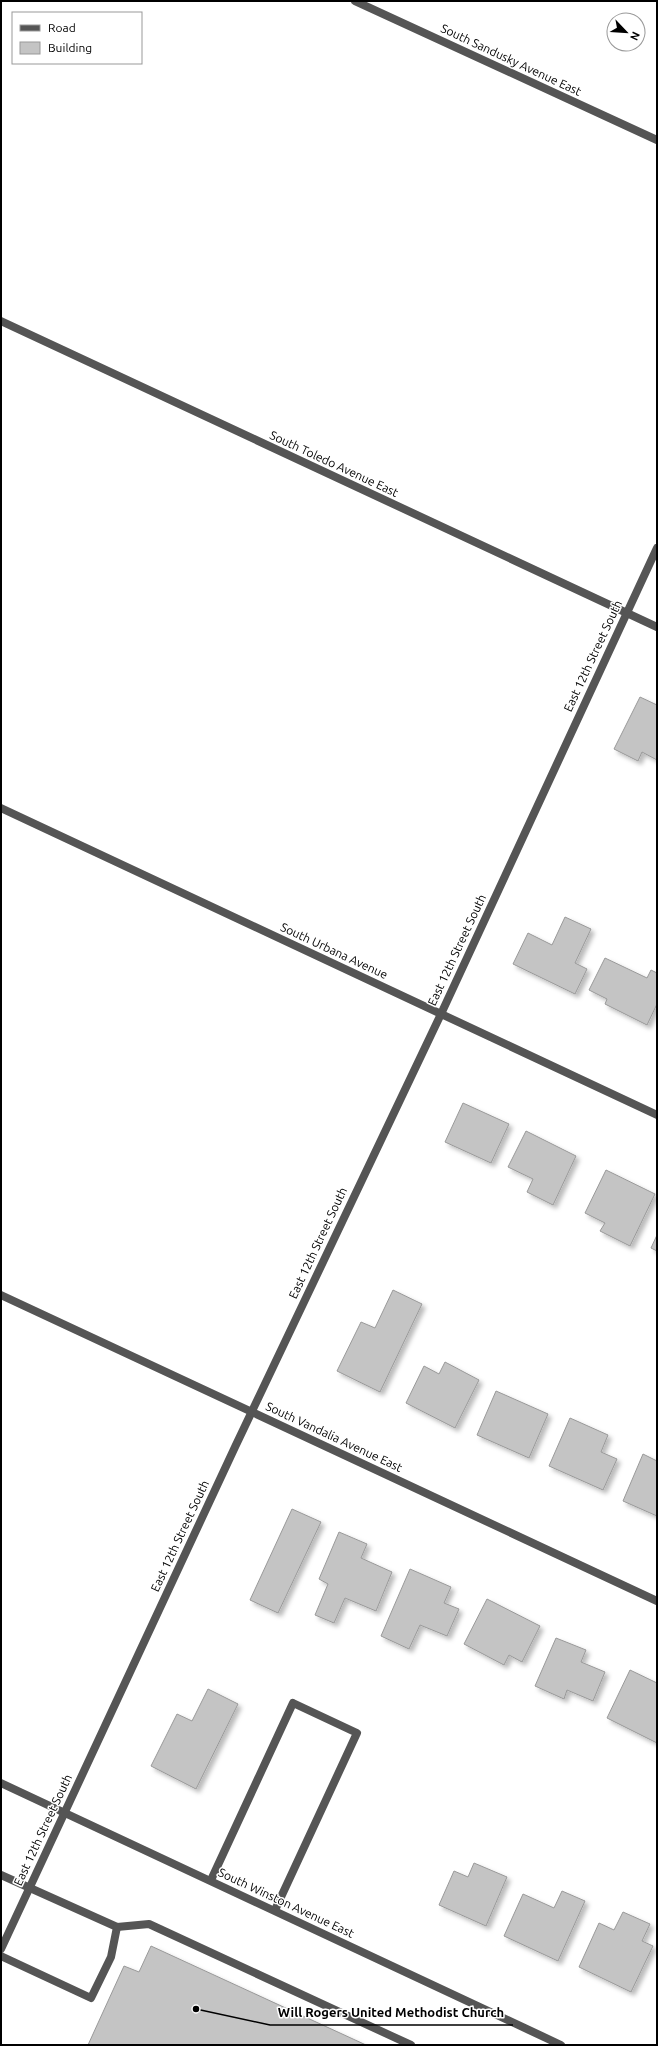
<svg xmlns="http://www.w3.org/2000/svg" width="658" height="2046" viewBox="0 0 658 2046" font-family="Ubuntu,sans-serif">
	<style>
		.building { fill: #c4c4c4; stroke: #999; filter: url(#shadow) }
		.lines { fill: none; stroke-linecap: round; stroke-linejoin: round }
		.service { stroke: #555; stroke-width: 8 }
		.minor { stroke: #555; stroke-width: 8 }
		.labels { text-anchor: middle; stroke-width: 3; stroke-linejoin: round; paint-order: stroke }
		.street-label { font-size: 12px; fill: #000; stroke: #fff }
		.leader { fill: none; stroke: #000; stroke-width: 1.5 }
		.callout-dot { fill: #000; stroke: #fff; stroke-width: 1.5 }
		.callout-label { font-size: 13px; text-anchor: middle; font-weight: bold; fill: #000; stroke: #fff; stroke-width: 3; stroke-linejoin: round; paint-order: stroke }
	</style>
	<defs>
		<filter id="shadow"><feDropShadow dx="3.5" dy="3.5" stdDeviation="2" flood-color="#0004"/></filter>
	</defs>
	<rect width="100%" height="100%" fill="#fff"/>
	<g class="building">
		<polygon points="640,697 657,705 657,760 642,752 638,761 614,749"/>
		<polygon points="565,917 591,929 575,963 587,969 575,994 513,964 528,933 552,945"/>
		<polygon points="605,958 647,978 651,970 657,973 657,1004 647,1025 605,1004 607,999 589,990"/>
		<polygon points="463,1103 509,1124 491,1163 445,1142"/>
		<polygon points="526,1131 576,1156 553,1205 527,1192 533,1179 508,1167"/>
		<polygon points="606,1170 655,1194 630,1246 600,1231 605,1223 585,1213"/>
		<polygon points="657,1235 657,1251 651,1248"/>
		<polygon points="393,1290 422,1304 380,1392 337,1371 361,1322 375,1328"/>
		<polygon points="445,1362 479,1380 455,1428 406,1403 424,1366 439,1374"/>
		<polygon points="496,1391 548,1414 529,1458 477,1435"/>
		<polygon points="570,1418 608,1435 601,1452 617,1459 603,1490 549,1466"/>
		<polygon points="643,1454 657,1461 657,1516 623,1501"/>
		<polygon points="292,1509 321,1522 278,1613 250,1600"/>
		<polygon points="339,1532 367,1544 361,1558 392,1572 376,1611 345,1598 334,1623 315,1615 328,1584 319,1579"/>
		<polygon points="410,1569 451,1587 444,1603 459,1609 447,1636 420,1625 409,1649 381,1636"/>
		<polygon points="487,1599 540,1626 522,1662 509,1655 504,1665 464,1644"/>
		<polygon points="556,1638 586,1650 581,1662 605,1672 593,1701 567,1690 564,1699 535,1686"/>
		<polygon points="630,1670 657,1683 657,1743 607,1718"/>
		<polygon points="208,1689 238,1704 196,1789 151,1766 177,1714 192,1721"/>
		<polygon points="474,1863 507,1877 486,1926 439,1905 454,1871 468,1877"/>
		<polygon points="562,1891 585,1901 558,1961 504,1936 523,1894 554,1908"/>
		<polygon points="623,1912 650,1924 642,1941 653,1946 631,1992 579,1967 599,1923 614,1930"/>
		<polygon points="151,1946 366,2045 88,2045 124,1966 139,1972"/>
	</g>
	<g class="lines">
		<g class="service">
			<polyline points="1,1875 117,1927 111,1957 91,1998 1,1956"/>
			<polyline points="211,1880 293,1703 357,1733 275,1910"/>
			<polyline points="117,1927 149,1924 411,2045"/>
		</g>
		<g class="minor">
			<polyline points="355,1 657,140"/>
			<polyline points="1,321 657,627"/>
			<polyline points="1,808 657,1115"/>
			<polyline points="1,1295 657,1601"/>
			<polyline points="1,1783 561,2045"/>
			<polyline points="1,1949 235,1447 441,1014 657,548"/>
		</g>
	</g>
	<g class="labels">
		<g class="street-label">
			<text transform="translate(511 60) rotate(25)" y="4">South Sandusky Avenue East</text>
			<text transform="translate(334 464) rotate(25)" y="4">South Toledo Avenue East</text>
			<text transform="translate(593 656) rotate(-65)" y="4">East 12th Street South</text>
			<text transform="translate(457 950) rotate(-65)" y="4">East 12th Street South</text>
			<text transform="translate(334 951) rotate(25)" y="4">South Urbana Avenue</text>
			<text transform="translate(318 1243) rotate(-65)" y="4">East 12th Street South</text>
			<text transform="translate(334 1437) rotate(25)" y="4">South Vandalia Avenue East</text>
			<text transform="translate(180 1536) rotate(-65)" y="4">East 12th Street South</text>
			<text transform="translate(43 1830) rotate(-65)" y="4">East 12th Street South</text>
			<text transform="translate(286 1903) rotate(25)" y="4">South Winston Avenue East</text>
		</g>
	</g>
	<path class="leader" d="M196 2009L270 2025H513"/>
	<circle class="callout-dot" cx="196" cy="2009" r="4"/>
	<g class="callout-label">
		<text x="391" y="2017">Will Rogers United Methodist Church</text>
	</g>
	<rect width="658" height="2046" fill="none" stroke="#000000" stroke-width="4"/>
	<rect x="12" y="12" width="130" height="52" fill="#ffffff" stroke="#999999"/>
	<rect x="20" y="25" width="20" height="6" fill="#555555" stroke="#999999"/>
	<text x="48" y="32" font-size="12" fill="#000000">Road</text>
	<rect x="20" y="42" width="20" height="12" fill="#c4c4c4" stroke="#999999"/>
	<text x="48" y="52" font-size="12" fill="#000000">Building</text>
	<g transform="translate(626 32) rotate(115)"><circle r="19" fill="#ffffff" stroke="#999999"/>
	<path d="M0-3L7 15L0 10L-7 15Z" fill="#000000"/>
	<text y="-6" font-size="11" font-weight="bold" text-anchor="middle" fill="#000000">N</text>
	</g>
</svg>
